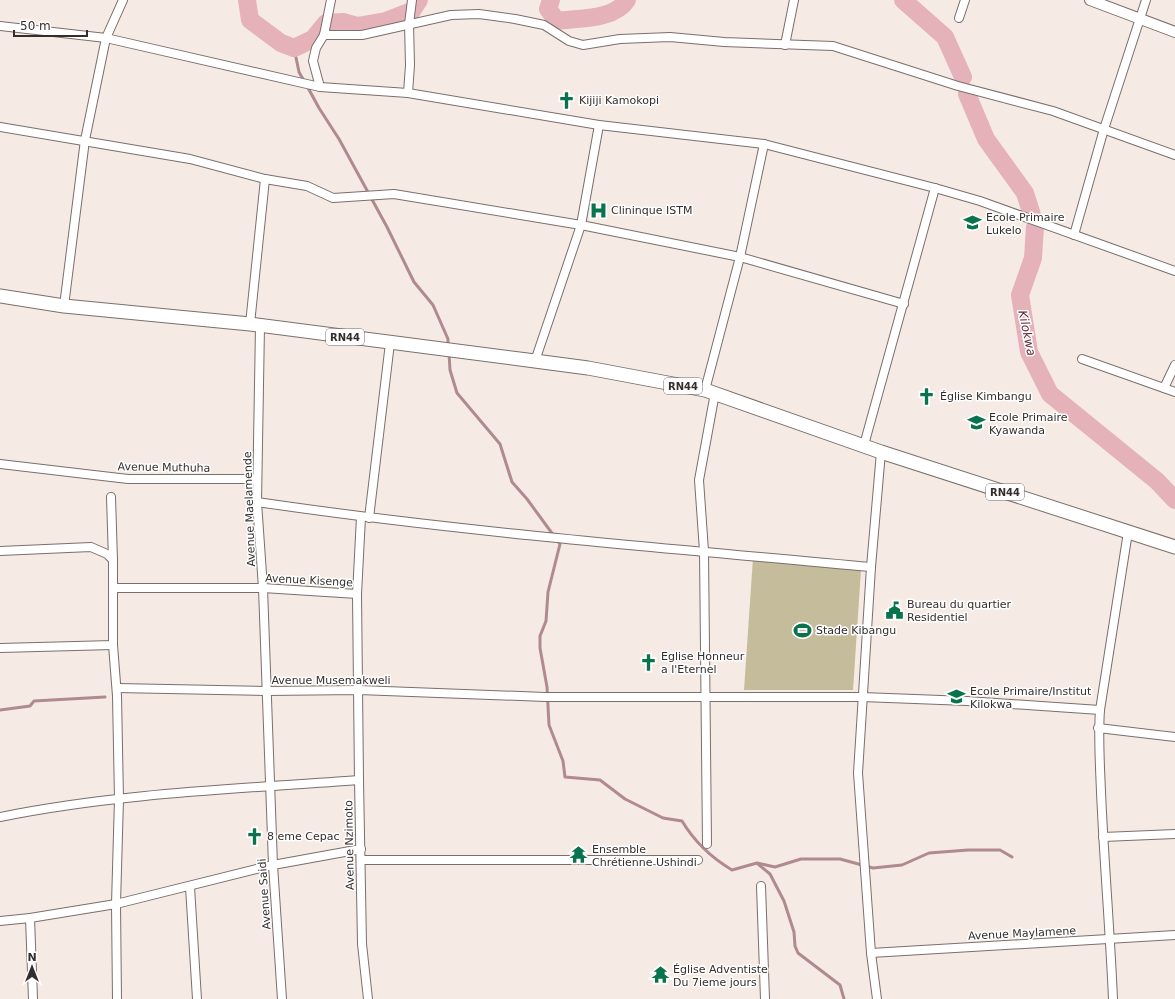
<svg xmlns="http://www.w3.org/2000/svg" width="1175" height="999" viewBox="0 0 1175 999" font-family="'DejaVu Sans',sans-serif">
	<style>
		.green { fill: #c5bc9b }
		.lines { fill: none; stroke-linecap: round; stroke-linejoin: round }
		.stream { stroke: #b08a8f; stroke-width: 3 }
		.river { stroke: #e6b2ba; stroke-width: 18 }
		.minor-casing { stroke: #7a6f6a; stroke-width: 10 }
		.tertiary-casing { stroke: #7a6f6a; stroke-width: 12 }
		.primary-casing { stroke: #7a6f6a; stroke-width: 15 }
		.minor { stroke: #fff; stroke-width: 8 }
		.tertiary { stroke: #fff; stroke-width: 10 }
		.primary { stroke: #fff; stroke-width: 13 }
		.labels { text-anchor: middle; stroke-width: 3; stroke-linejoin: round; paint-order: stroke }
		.shield { fill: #fff; stroke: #706d6b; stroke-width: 1 }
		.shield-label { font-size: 10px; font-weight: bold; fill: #332e2c }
		.poi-label { font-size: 11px; fill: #332e2c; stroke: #fff; text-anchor: start }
		.street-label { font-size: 11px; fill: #332e2c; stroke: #fff }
		.water-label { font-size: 12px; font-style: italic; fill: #5f2030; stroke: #fff }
	</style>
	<rect width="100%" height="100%" fill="#f6eae4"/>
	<polygon class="green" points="753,558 861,570 853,690 744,690"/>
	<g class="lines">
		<g class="stream">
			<polyline points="294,48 299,72 304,81"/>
			<polyline points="307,86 319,108 339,139 387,227 414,282 433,305 448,339 448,347"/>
			<polyline points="449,353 450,370 457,393 500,444 512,482 527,499 554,536"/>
			<path d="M557 540 560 544 548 592 546 621 540 636V648L547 687 549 725 563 761 565 777 600 780 625 799 663 818 682 821C694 841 712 858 732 870L757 863 775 867 801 859H840L873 868 902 865 929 853 968 850H1000L1012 857"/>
			<polyline points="0,710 30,706 34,701 105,697"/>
			<polyline points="758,864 770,874 784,901 794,932 795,946 798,953 840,985 844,999"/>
		</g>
		<g class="river">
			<polyline points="247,0 250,20 281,43 294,48 313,39 326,23 343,22 357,26 386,21 412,11 419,0"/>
			<path d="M551 0 548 9 557 21C579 18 614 20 627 0"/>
			<polyline points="903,0 945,37 963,77"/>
			<polyline points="967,94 986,139 1025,193 1032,215"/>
			<polyline points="1035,227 1033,258 1020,295 1029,352 1050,394 1157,481 1175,500"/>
		</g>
		<defs>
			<g id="minor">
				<polyline points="959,18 965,0"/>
				<polyline points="0,26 106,38 320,87 408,93 599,125 764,144 935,188 980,201 1175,271"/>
				<polyline points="324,35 362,35 451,15 479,14 515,19 544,25 569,41 583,45 620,39 670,37 724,42 833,46 958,86 1053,111 1175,155"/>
				<polyline points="785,45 794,0"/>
				<polyline points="320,87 313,61 316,48 324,35 331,0"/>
				<polyline points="408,93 410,65 409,24 412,0"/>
				<polyline points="0,127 190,159 265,179 307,186 333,198 394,194 581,225 740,257 904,304"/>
				<polyline points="1074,235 1104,129 1146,0"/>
				<polyline points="64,306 85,140 106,38 123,0"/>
				<polyline points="250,324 265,179"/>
				<polyline points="260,326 257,502 263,588 273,865 282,999"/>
				<polyline points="1082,359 1175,392"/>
				<polyline points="535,361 581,225 599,125"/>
				<polyline points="1164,388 1175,365"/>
				<polyline points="705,390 740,257 764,144"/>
				<polyline points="864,445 935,188"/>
				<polyline points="0,464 128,479 257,479"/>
				<polyline points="111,497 113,560"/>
				<path d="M257 502C461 532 666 548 871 567"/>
				<polyline points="361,517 357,594 359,780 362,944 368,999"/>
				<polyline points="369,518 390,343"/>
				<polyline points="0,551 91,547 107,554 113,560 113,645 117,696 119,799 116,904 117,999"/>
				<polyline points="114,588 263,588 357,594"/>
				<polyline points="0,648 113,645"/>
				<polyline points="117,688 266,691 359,690 545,697 862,697 967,701 1100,710"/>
				<polyline points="1098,728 1175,737"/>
				<path d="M0 817C118 793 239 789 359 780"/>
				<polyline points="1103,837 1175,834"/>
				<polyline points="707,844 704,551 699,480 715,393"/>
				<polyline points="361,860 698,860"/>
				<polyline points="761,886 765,999"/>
				<polyline points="190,887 197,999"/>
				<polyline points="30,918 33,999"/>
				<polyline points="0,921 30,918 116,904 273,865 361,849"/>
				<polyline points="871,953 1175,935"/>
				<polyline points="877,999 871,953 858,773 871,567 881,452"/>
				<path d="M1113 999C1110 930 1104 861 1101 792 1100 765 1098 737 1100 710L1128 532"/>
			</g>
			<polyline id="tertiary" points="1090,0 1175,32"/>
			<polyline id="primary" points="0,296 64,306 250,324 535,361 588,368 705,390 881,452 1175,547"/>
		</defs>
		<use href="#minor" class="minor-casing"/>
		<use href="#tertiary" class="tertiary-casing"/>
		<use href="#primary" class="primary-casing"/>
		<use href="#minor" class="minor"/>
		<use href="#tertiary" class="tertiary"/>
		<use href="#primary" class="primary"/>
	</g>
	<defs>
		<symbol id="church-bare" viewBox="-9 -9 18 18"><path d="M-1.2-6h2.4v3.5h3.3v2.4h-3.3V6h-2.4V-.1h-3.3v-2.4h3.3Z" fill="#08734c" stroke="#fff" stroke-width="2.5" paint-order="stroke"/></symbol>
		<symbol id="hospital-bare" viewBox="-9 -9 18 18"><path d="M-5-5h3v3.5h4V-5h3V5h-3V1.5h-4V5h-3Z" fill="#08734c" stroke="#fff" stroke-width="2.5" paint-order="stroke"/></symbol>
		<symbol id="school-bare" viewBox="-9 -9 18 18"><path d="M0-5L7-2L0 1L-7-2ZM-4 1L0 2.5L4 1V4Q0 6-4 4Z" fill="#08734c" stroke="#fff" stroke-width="2.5" paint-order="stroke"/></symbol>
		<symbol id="civic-bare" viewBox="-9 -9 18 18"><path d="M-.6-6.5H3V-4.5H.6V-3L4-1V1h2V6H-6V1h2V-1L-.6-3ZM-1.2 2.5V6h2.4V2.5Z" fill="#08734c" stroke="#fff" stroke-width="2.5" paint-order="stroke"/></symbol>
		<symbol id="stadium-bare" viewBox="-9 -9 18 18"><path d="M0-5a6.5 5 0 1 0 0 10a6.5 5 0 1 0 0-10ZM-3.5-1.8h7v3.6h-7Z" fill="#08734c" stroke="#fff" stroke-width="2.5" paint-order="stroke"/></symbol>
		<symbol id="temple-bare" viewBox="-9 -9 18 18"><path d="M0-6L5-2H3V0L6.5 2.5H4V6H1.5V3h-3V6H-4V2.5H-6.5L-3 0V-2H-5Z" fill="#08734c" stroke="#fff" stroke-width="2.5" paint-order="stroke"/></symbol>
	</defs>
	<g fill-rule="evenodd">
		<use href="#church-bare" x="554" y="88" width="25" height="25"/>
		<use href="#hospital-bare" x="586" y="198" width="25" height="25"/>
		<use href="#school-bare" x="960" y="210" width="25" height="25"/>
		<use href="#church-bare" x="914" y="384" width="25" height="25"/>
		<use href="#school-bare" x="964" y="410" width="25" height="25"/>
		<use href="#civic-bare" x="882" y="598" width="25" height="25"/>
		<use href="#stadium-bare" x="790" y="618" width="25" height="25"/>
		<use href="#church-bare" x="636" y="650" width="25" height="25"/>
		<use href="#school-bare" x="944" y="684" width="25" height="25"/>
		<use href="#church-bare" x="242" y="824" width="25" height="25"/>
		<use href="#temple-bare" x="566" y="842" width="25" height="25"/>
		<use href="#temple-bare" x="648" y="962" width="25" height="25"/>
	</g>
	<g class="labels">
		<g class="shield">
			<rect x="326" y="329" width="38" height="16" rx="3"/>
			<rect x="664" y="378" width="38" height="16" rx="3"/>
			<rect x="986" y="484" width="38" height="16" rx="3"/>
		</g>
		<g class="shield-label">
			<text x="345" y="341">RN44</text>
			<text x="683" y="390">RN44</text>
			<text x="1005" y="496">RN44</text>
		</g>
		<g class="poi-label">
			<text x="579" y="104">Kijiji Kamokopi</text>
			<text x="611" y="214">Clininque ISTM</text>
			<text x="986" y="221">Ecole Primaire<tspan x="986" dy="13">Lukelo</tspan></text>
			<text x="940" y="400">Église Kimbangu</text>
			<text x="989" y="421">Ecole Primaire<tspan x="989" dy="13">Kyawanda</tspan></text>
			<text x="907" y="608">Bureau du quartier<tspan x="907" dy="13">Residentiel</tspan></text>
			<text x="816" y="634">Stade Kibangu</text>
			<text x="661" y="660">Eglise Honneur<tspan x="661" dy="13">a l'Eternel</tspan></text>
			<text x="970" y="695">Ecole Primaire/Institut<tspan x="970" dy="13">Kilokwa</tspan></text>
			<text x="267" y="840">8 eme Cepac</text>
			<text x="592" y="853">Ensemble<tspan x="592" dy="13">Chrétienne Ushindi</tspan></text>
			<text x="673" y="973">Église Adventiste<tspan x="673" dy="13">Du 7ieme jours</tspan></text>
		</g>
		<g class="street-label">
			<text transform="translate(164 467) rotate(1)" y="4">Avenue Muthuha</text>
			<text transform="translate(249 509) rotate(-92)" y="4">Avenue Maelamende</text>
			<text transform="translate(309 580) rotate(3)" y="4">Avenue Kisenge</text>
			<text x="331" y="684">Avenue Musemakweli</text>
			<text transform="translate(349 845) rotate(-91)" y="4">Avenue Nzimoto</text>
			<text transform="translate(264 894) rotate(-94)" y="4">Avenue Saidi</text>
			<text transform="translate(1022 933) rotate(-3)" y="4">Avenue Maylamene</text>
		</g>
		<g class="water-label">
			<text transform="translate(1027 333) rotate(78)" y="4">Kilokwa</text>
		</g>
	</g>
	<g transform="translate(32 967)" stroke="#ffffff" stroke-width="3" paint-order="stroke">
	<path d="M0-3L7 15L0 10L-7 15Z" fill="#332e2c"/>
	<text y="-6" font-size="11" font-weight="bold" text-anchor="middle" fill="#332e2c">N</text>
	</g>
	<path d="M14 30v6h73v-6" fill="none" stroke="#332e2c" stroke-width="2"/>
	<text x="20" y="30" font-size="12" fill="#332e2c" stroke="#ffffff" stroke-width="3" paint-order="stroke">50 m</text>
</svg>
